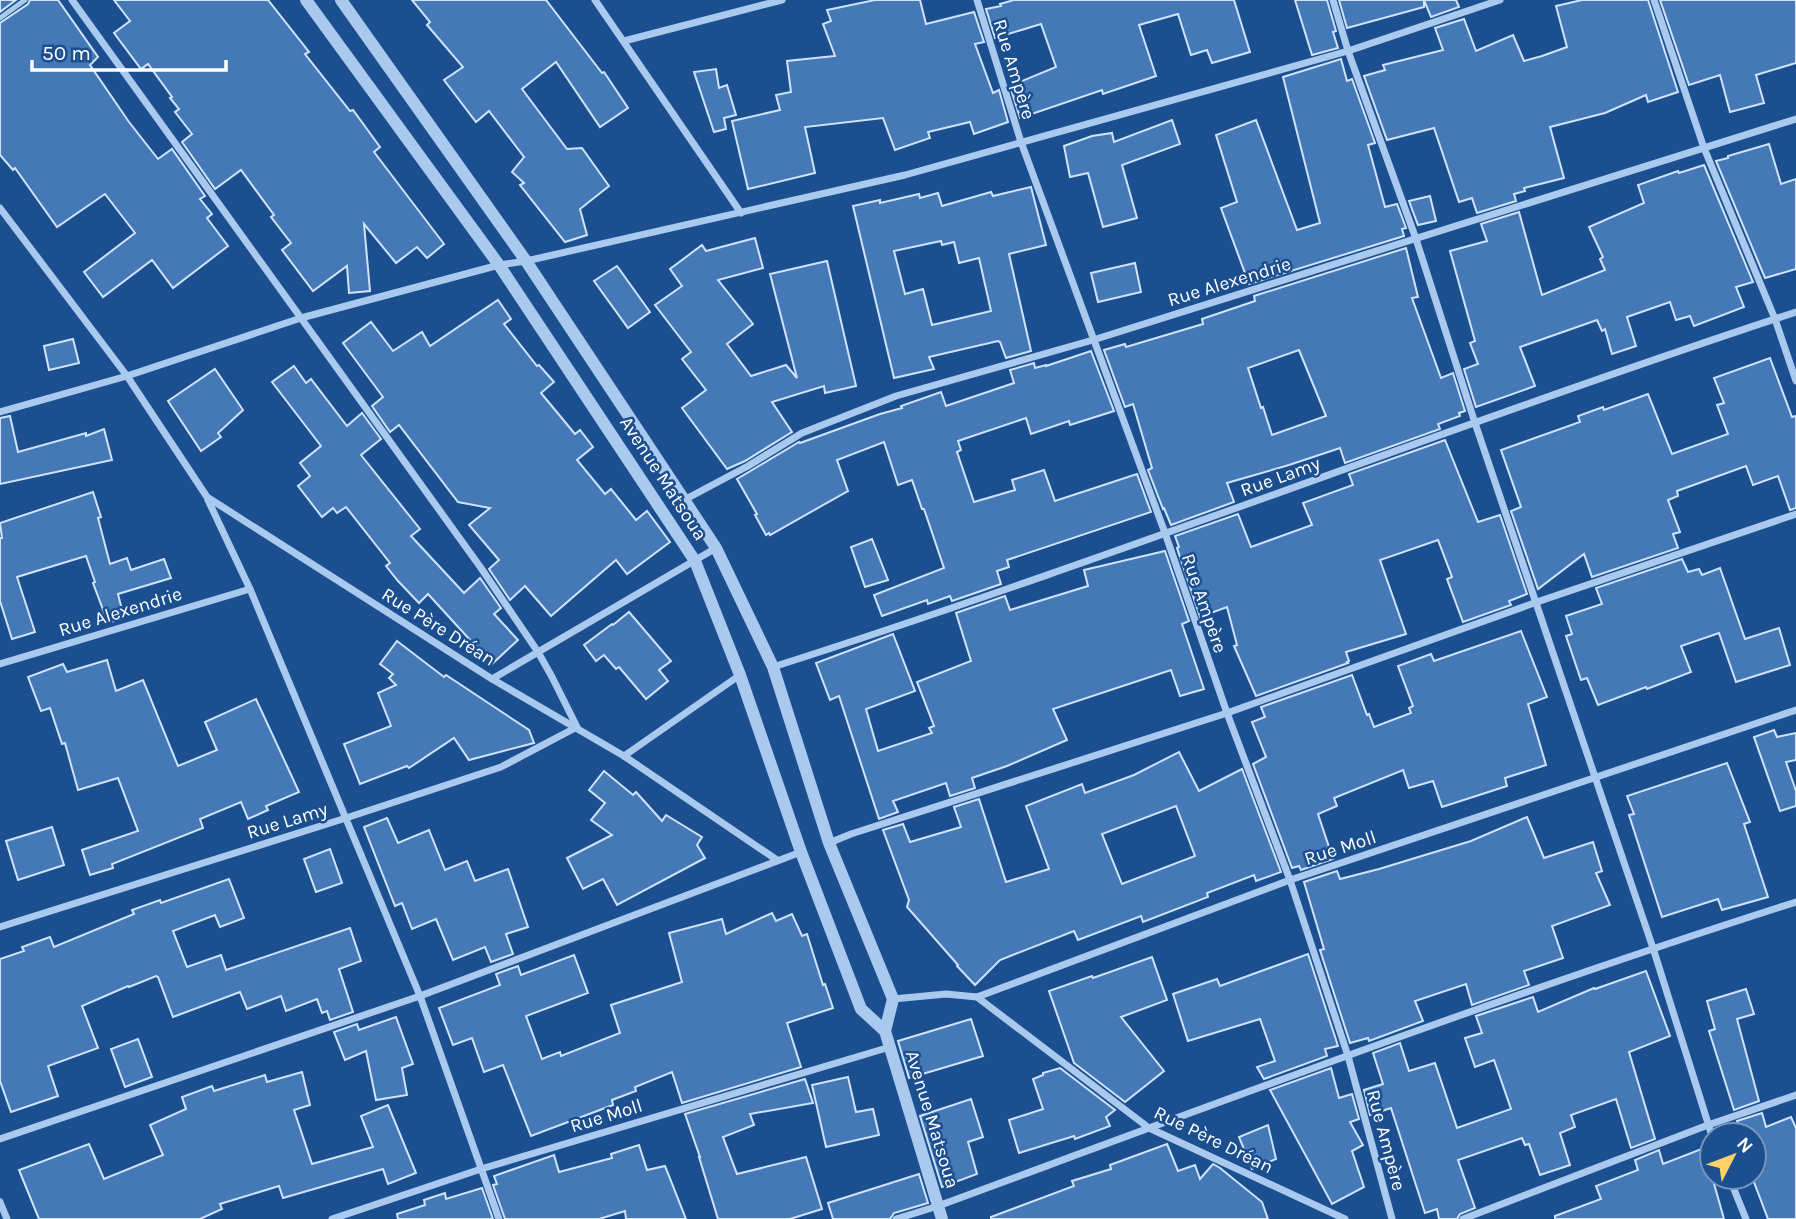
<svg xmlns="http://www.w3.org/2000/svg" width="1796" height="1219" viewBox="0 0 1796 1219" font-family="Karla,sans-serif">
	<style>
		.building { fill: #4478b7; stroke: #cfe3fa; stroke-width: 2; fill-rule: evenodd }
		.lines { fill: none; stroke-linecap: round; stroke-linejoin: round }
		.service { stroke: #a9c9ee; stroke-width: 5 }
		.minor { stroke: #a9c9ee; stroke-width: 7 }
		.tertiary { stroke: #a9c9ee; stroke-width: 12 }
		.labels { text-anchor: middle; stroke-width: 5; stroke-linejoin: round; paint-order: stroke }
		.street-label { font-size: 19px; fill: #fff; stroke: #1b4f8f }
	</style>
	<rect width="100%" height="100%" fill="#1b4f8f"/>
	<g class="building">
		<polygon points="0,0 16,0 0,12"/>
		<polygon points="30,0 58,0 98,57 90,65 129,122 158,159 172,149 205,196 200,199 212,214 207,218 228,246 173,288 152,260 103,297 84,272 135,233 105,194 57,227 15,168 13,170 0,155 0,23 28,4"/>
		<polygon points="114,0 268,0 309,52 305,54 350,111 353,110 380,147 374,152 444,244 427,258 417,247 396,263 364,224 370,291 349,293 347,266 313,291 282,250 291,243 271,217 274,215 241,170 215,189 182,142 192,134 175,112 179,109 170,98 172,97 148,64 141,69 114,33 130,21"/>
		<polygon points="412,0 546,0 602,73 604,72 628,108 600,127 556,62 522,89 567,149 582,148 609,186 580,209 587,235 565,242 520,185 524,183 512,172 524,157 489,111 476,122 444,80 463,67 427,25 430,22"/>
		<polygon points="875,0 920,0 926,24 974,12 984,42 975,44 993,93 999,90 1008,122 974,134 970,122 928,132 930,138 895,150 883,118 805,127 815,173 748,189 732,121 780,110 776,95 791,92 787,61 835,56 823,24 831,21 827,10"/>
		<polygon points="1014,0 1234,0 1250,52 1212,63 1207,50 1191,55 1178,14 1139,25 1156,76 1103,94 1102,90 1020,118 1010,86 1056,67 1041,24 995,38 986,9 1001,6 1000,4"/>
		<polygon points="1295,0 1327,0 1336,31 1333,32 1338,48 1312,55"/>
		<polygon points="1339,0 1424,0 1424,7 1347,28"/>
		<polygon points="1424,0 1456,0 1459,7 1431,17"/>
		<polygon points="1582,0 1648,0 1678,92 1648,102 1646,95 1605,113 1550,127 1564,178 1524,188 1525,191 1514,194 1516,201 1477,213 1472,198 1459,202 1434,128 1387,140 1364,76 1385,70 1383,65 1443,50 1435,28 1464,19 1476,51 1513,35 1524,61 1542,56 1567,47 1556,6"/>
		<polygon points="1660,0 1796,0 1796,63 1756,75 1764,103 1730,112 1720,75 1689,85"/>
		<polygon points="1341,59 1347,81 1352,79 1375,143 1368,145 1385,207 1397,204 1406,228 1402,229 1404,236 1249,284 1221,208 1237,202 1216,135 1256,120 1297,230 1320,223 1283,77"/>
		<polygon points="716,69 719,88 727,85 736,115 724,118 726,129 714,132 694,72"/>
		<polygon points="1172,120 1180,144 1122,165 1137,218 1103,227 1088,173 1070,177 1064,146 1092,136 1112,133 1114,142"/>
		<polygon points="1769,144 1781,184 1796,179 1796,269 1765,278 1716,161 1728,158 1728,156"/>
		<polygon points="1704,165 1753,282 1736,287 1744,307 1694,326 1690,316 1676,320 1670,302 1627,317 1636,346 1612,354 1605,329 1602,331 1597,320 1520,347 1535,386 1476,407 1464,369 1478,364 1470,343 1475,341 1450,251 1487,241 1481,224 1519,212 1542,295 1605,270 1600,259 1603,257 1589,227 1644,203 1638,185 1678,171 1679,173"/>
		<path d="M1031 187 1046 245 1009 254 1031 351 1006 358 1000 342 998 341 929 357 934 369 894 378 853 206 880 200V203L919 194 920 198 938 193 942 206 991 192 993 196ZM941 241 942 245 954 242 959 263 979 258 991 311 932 325 923 289 905 294 894 251Z"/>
		<polygon points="1430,196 1436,221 1418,225 1409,201"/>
		<polygon points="755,238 763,268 718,280 753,324 727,344 751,376 786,365 797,378 770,274 827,261 856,386 825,393 824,386 772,402 792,432 745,461 727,469 682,408 706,390 682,359 691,352 655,305 682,286 670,269 702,245 706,251"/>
		<path d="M1406 248 1418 297 1412 298 1441 378 1453 373 1465 411 1459 413 1460 416 1438 424 1440 429 1345 463 1340 448 1289 465 1227 483 1234 502 1171 525 1164 508 1163 509 1148 470 1152 468 1133 404 1125 407 1104 350 1125 344 1126 347 1203 324 1202 319 1255 301 1254 296ZM1299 350 1326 416 1272 435 1263 407 1261 408 1248 368Z"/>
		<polygon points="1135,263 1141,292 1098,302 1091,273"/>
		<polygon points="617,266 650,312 628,328 594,281"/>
		<polygon points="498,300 511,319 504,324 537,366 539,365 554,382 541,393 575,434 580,430 593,447 577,460 605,494 611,489 636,520 647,511 670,542 627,574 616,560 551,616 525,586 510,600 489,569 499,560 469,525 490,508 458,502 399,425 390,432 372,406 383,397 343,343 371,322 393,351 422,332 430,346"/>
		<polygon points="73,339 79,363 49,370 44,346"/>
		<polygon points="1091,351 1114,411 1070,425 1069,421 1031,434 1026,418 958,441 961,450 957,452 974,502 1015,490 1012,480 1044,470 1055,501 1137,474 1151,512 1007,560 1009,567 997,571 1001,584 952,601 950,596 928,604 927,600 882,616 874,595 944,568 924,509 922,509 912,480 898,485 884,442 837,460 848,491 770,535 769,533 766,535 755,515 757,514 737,479 799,442 800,443 880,414 902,408 901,406 941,392 946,406 1014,383 1010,370 1034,363 1035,368 1046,365 1046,366"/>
		<polygon points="1770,358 1792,417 1796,416 1796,508 1790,510 1778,476 1753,485 1746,466 1677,491 1678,496 1668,500 1680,532 1673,534 1678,548 1592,577 1584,554 1538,589 1511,511 1521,507 1501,450 1580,422 1578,416 1603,407 1604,410 1648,394 1672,454 1728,434 1717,405 1724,403 1714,378"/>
		<polygon points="294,366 306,383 311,379 347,426 362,413 381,439 361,455 420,529 411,536 464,593 480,578 501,608 494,614 518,640 492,664 428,594 419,603 398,581 386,566 390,563 346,507 337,513 333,508 322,517 298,486 310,476 300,463 321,446 272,382"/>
		<polygon points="215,369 243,410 218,433 221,437 201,451 168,401"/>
		<polygon points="10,416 18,452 86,433 86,436 104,429 112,460 0,484 0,418"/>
		<polygon points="1445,440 1478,522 1500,515 1527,594 1509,601 1511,605 1463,622 1447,579 1452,577 1438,540 1380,560 1406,634 1346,652 1349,661 1347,662 1348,663 1256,696 1234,646 1237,645 1227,607 1200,617 1177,548 1179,547 1175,536 1238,514 1251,547 1312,525 1303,503 1353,485 1349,474"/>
		<polygon points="93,492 101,517 98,518 110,564 127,558 131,570 164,559 171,578 118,594 124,618 108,623 93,583 95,582 86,556 17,577 35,632 12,639 0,601 0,538 2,538 0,523"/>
		<polygon points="872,539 888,580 865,587 851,547"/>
		<polygon points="1165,551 1189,621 1182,624 1204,689 1180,696 1171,670 1053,709 1067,740 1007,766 972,778 975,788 950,796 946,783 893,801 898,812 879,819 839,696 830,700 816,663 893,634 915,691 866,709 878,751 932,733 929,728 934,726 917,682 971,661 956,613 1005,596 1010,610 1088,586 1084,570"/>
		<polygon points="1682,559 1688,572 1699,569 1702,575 1720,568 1745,639 1779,628 1790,665 1736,682 1719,633 1681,646 1691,672 1647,689 1646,687 1598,705 1587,678 1581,680 1566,636 1572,634 1566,616 1602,604 1596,588"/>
		<polygon points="629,612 671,661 659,670 668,681 646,699 619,667 616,669 604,655 596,661 584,645 612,624 613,625"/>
		<polygon points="1521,631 1547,697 1528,704 1546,765 1505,778 1507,786 1442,807 1433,781 1409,788 1403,770 1334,798 1337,806 1318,814 1333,859 1301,870 1299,866 1292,868 1253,764 1266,757 1252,722 1265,717 1261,707 1352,675 1367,715 1369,714 1374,727 1411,713 1409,708 1413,706 1398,666 1431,654 1434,661"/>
		<polygon points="397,641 444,677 446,675 529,730 534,743 469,760 454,738 409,768 407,766 360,784 344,744 391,726 378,693 396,685 389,678 393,674 380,664"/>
		<polygon points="107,660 116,691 143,680 178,766 217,750 205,722 256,699 299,792 266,806 268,810 248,819 241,802 200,819 203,828 112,864 113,868 90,875 82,850 138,831 118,778 78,790 65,743 62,744 50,708 41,711 28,677 63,664 67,672"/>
		<polygon points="1774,730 1777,737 1796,733 1796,760 1786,762 1796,791 1796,806 1780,811 1754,737"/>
		<path d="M1179 752 1199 791 1242 769 1281 872 1256 881 1254 875 1207 893 1208 897 1143 922 1141 916 1078 940 1074 931 1000 960 975 985 957 966 958 965 907 907 909 900 883 830 903 824 910 842 961 827 954 807 979 799 1006 882 1049 869 1026 806 1082 784 1085 793 1134 775ZM1176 806 1195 856 1122 884 1102 834Z"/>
		<polygon points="1727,763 1750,822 1744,824 1768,897 1722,910 1718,899 1662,917 1629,815 1634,814 1627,796"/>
		<polygon points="604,771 633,795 636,792 662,821 666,815 702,837 697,845 705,858 617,905 603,879 583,889 567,858 612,835 591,820 605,803 589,790"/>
		<polygon points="1527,817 1544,858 1593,842 1602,871 1596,873 1610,905 1552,926 1563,958 1524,971 1529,985 1472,1005 1466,984 1415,1001 1423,1021 1369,1041 1368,1038 1350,1043 1320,950 1324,949 1304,882 1337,871 1340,879 1379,869 1471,841"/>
		<polygon points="387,818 398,843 429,830 445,870 467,861 475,881 508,869 528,927 506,934 513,954 491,962 485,947 453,960 436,919 412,929 402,903 395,906 364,827"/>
		<polygon points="52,827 64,865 18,880 6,841"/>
		<polygon points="330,849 342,883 316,892 304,859"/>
		<polygon points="229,879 244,918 220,927 215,915 173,931 187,967 221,955 226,970 350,928 361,961 339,969 353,1012 330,1020 327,1011 322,1013 317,999 286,1011 281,996 247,1009 240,992 173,1017 158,977 156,976 129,987 128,986 82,1006 98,1048 48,1066 58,1096 11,1112 0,1081 0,959 24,951 22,947 50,937 54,947 134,914 132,910 160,900 161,903"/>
		<polygon points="772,913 776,921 792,914 802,936 807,934 823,985 825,984 833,1008 787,1023 801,1067 682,1103 672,1072 635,1087 636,1091 612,1100 613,1105 531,1136 503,1065 484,1072 472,1038 453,1045 439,1008 500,985 496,974 518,966 521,975 574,955 588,993 526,1016 542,1059 560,1052 561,1056 620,1033 611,1005 682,982 669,933 722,919 726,934"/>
		<polygon points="1308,954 1338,1046 1325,1049 1327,1056 1264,1079 1257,1067 1275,1061 1260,1019 1188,1041 1173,994 1217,979 1220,986"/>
		<polygon points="1152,957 1167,1000 1121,1017 1164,1071 1125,1102 1074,1063 1049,991 1092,976 1093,978"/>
		<polygon points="1646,971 1670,1036 1629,1052 1655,1139 1631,1148 1616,1099 1571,1115 1575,1127 1560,1133 1570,1165 1540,1175 1529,1144 1525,1145 1522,1138 1458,1160 1475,1208 1460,1214 1457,1219 1439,1219 1437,1209 1425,1213 1391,1108 1370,1115 1364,1090 1383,1084 1373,1053 1400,1043 1409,1071 1435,1063 1457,1128 1511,1109 1494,1060 1475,1067 1465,1038 1482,1033 1476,1016 1533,997 1538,1012 1594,988 1595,989"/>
		<polygon points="1746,989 1754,1014 1737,1019 1759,1101 1734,1110 1709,1031 1715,1029 1707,1001"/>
		<polygon points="396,1017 413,1064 402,1068 407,1095 376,1100 366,1051 345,1060 334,1032 357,1024 359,1030"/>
		<polygon points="971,1019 983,1056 909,1078 898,1041"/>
		<polygon points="138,1039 152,1077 125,1087 111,1049"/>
		<polygon points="1060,1068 1115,1110 1106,1117 1110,1126 1075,1139 1074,1136 1019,1153 1009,1120 1043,1109 1033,1079 1043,1075 1043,1073"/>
		<polygon points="1331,1068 1339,1098 1352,1094 1359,1119 1350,1122 1363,1145 1352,1151 1364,1187 1332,1204 1270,1090"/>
		<polygon points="302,1072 310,1105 294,1110 312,1164 373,1147 361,1116 388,1105 416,1173 388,1184 383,1169 283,1198 279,1186 220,1204 222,1209 200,1219 39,1219 19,1170 89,1144 104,1179 163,1155 150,1125 186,1109 182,1097 212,1086 214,1091 265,1075 267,1082"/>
		<polygon points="848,1077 856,1112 873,1109 879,1135 826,1147 812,1085"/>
		<polygon points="805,1079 813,1103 750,1114 754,1125 723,1137 737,1174 806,1157 822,1209 790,1219 718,1219 699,1157 700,1157 685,1114"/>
		<polygon points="971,1099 983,1137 968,1142 977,1174 942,1187 920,1116"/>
		<polygon points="1762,1113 1766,1127 1791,1117 1796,1128 1796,1219 1768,1219 1754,1182 1754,1135 1742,1135 1737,1121"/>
		<polygon points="1268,1125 1276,1159 1252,1169 1239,1137"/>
		<polygon points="1167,1144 1178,1171 1195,1165 1200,1179 1213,1164 1220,1168 1262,1202 1268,1219 991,1219 991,1217 1074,1186 1072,1181 1111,1169 1110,1165"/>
		<polygon points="639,1145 647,1170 665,1166 686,1219 626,1219 625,1211 599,1219 505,1219 493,1185 497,1184 494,1176 554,1155 559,1172 612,1158 611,1154"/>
		<polygon points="1704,1148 1724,1219 1555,1219 1555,1216 1601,1199 1596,1186 1638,1170 1635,1160 1659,1150 1663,1164"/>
		<polygon points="919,1174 928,1203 894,1213 890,1219 833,1219 828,1203"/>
		<polygon points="482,1188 493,1219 398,1219 397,1214 425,1205 424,1200 445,1193 446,1199"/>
	</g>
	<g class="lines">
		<polyline class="service" points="0,18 25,0"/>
		<g class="minor">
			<polyline points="595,0 741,213"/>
			<polyline points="977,0 1021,142 1165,533 1227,713 1290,880 1348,1056 1392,1219"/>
			<polyline points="1333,0 1348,51 1416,239 1475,423 1653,948 1712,1136"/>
			<polyline points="1654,0 1704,148 1775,319 1796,381"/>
			<polyline points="624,41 782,0"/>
			<polyline points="0,208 127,376 207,497 492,679 624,756 777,860"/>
			<polyline points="0,412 127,376 301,318 499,265 526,261 905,175 1348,51 1500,0"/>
			<polyline points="208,500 250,589 420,996 499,1219"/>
			<polyline points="684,500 748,466 802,433 896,396 1093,340 1796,119"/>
			<polyline points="0,664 250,589"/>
			<path d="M773 667C1117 557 1453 425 1796 312"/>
			<polyline points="492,679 716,548"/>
			<polyline points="624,756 740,675"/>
			<polyline points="829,843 851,834 1227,713 1537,602 1796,514"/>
			<polyline points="0,927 346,818 501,767 577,727 552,677 538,652 481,568 72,0"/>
			<polyline points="977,997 1149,1128 1345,1219"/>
			<polyline points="893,999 946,994 977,997 1290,880 1796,710"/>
			<polyline points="0,1139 420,996 801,852"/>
			<polyline points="1729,1177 1746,1219"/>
			<polyline points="0,1202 7,1219"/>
			<polyline points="332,1219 481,1169 890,1047"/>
			<path d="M896 1219 938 1206C1223 1101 1507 994 1796 902"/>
			<polyline points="1463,1219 1708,1125 1796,1095"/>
		</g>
		<g class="tertiary">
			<polyline points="306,0 499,265 695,561 740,675 801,852 861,1009 885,1031 942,1219"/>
			<polyline points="341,0 526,261 716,548 773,667 829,843 893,999 885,1031"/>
		</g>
	</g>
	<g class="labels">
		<g class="street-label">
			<text transform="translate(1015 69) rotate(73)" y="7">Rue Ampère</text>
			<text transform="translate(1229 281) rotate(-17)" y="7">Rue Alexendrie</text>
			<text transform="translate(1280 476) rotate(-20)" y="7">Rue Lamy</text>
			<text transform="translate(664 478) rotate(57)" y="7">Avenue Matsoua</text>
			<text transform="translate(1205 603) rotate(71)" y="7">Rue Ampère</text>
			<text transform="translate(120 611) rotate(-17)" y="7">Rue Alexendrie</text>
			<text transform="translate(439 626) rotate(32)" y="7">Rue Père Dréan</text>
			<text transform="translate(287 820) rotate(-17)" y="7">Rue Lamy</text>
			<text transform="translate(1340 847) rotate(-18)" y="7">Rue Moll</text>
			<text transform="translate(606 1115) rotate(-17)" y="7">Rue Moll</text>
			<text transform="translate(933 1119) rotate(73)" y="7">Avenue Matsoua</text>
			<text transform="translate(1214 1139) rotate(26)" y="7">Rue Père Dréan</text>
			<text transform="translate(1387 1140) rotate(75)" y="7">Rue Ampère</text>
		</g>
	</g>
	<g transform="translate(1733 1156) rotate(48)"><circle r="33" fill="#1b4f8f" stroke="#7695bc" stroke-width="2"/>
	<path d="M0-5L12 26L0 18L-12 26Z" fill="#ffd166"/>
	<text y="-10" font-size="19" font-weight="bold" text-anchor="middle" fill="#ffffff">N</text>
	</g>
	<path d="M32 60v10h194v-10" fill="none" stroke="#ffffff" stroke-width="3.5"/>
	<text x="42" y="60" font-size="21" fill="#ffffff" stroke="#1b4f8f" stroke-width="5" paint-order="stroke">50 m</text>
</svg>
